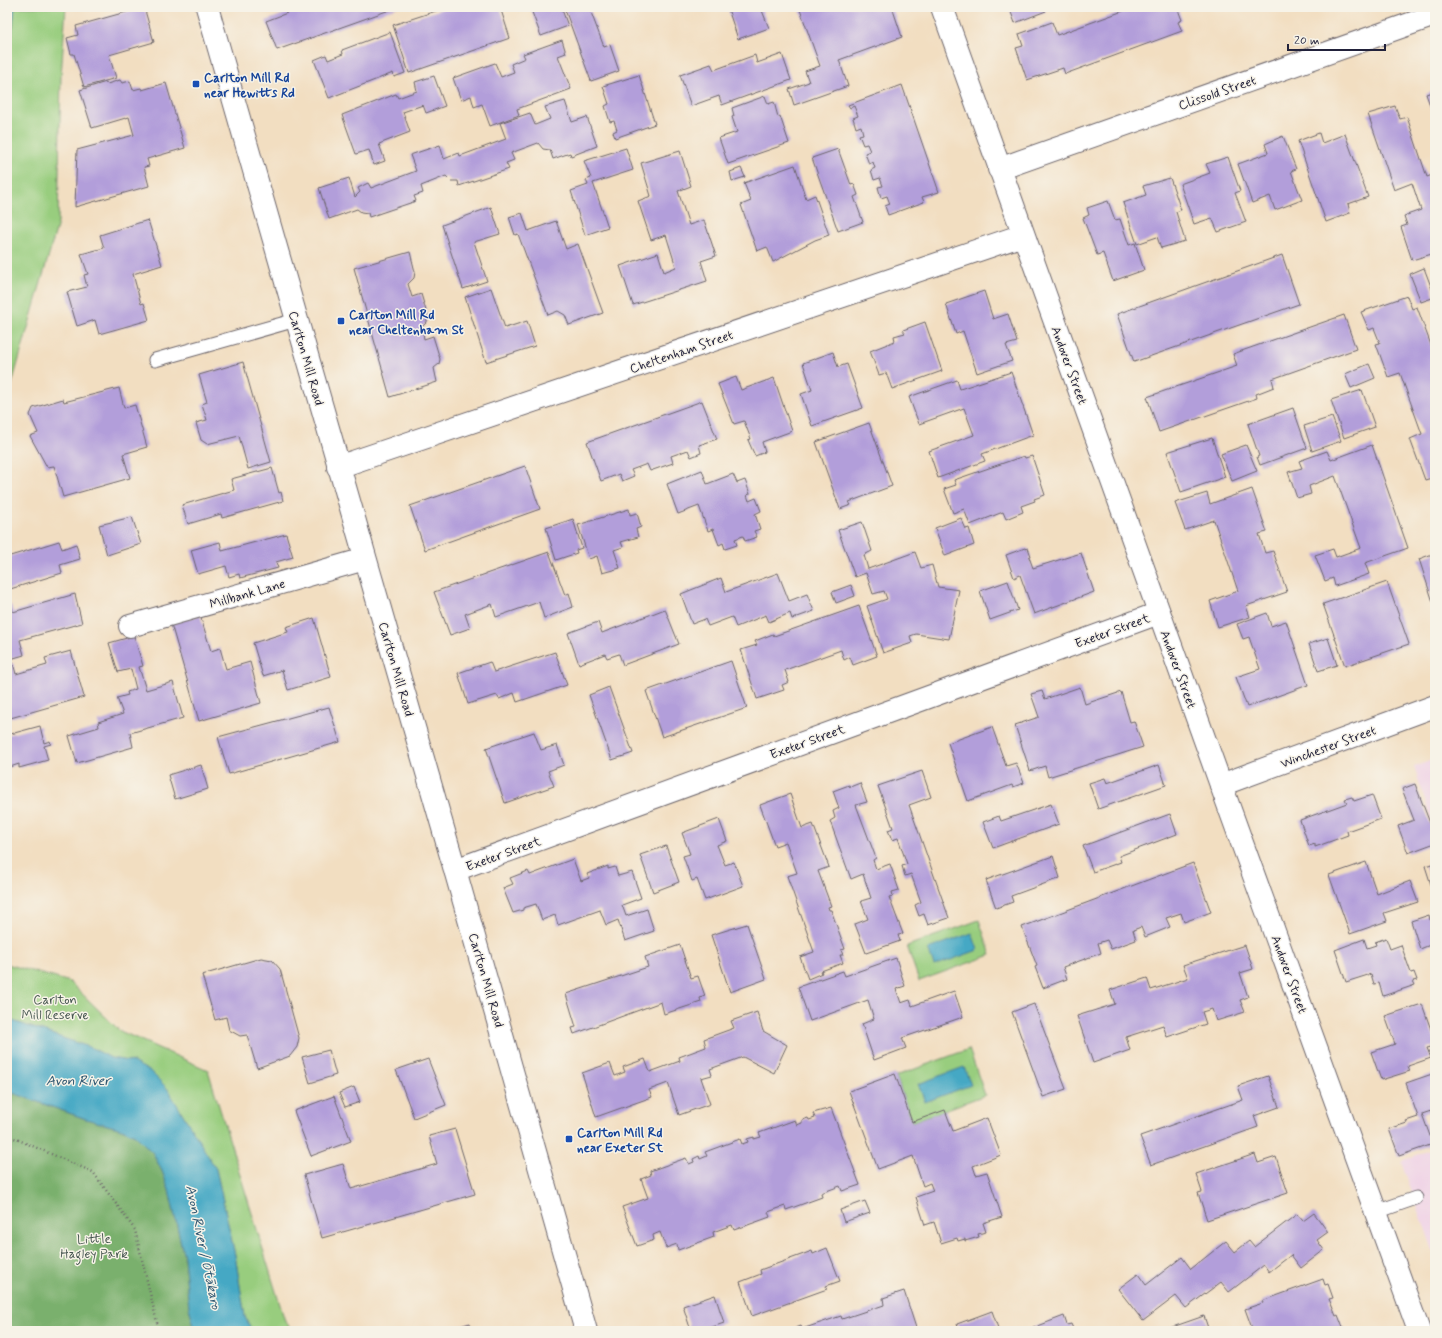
<svg xmlns="http://www.w3.org/2000/svg" width="1442" height="1338" viewBox="0 0 1442 1338" font-family="Mynerve,sans-serif">
	<style>
		.built { fill: #efd0e6 }
		.green { fill: #98cd7e; stroke: #5d785c }
		.forest { fill: #7ab06d; stroke: #4e6954 }
		.water { fill: #44a8c4; stroke: #336580 }
		.building { fill: #b29eda }
		.lines { fill: none; stroke-linecap: round; stroke-linejoin: round }
		.service-casing { stroke: #6b646a; stroke-width: 15 }
		.minor-casing { stroke: #6b646a; stroke-width: 24 }
		.secondary-casing { stroke: #6b646a; stroke-width: 24 }
		.path { stroke: #6b646a; stroke-width: 2.5; stroke-dasharray: 1 3; stroke-linecap: butt }
		.service { stroke: #fff; stroke-width: 13 }
		.minor { stroke: #fff; stroke-width: 22 }
		.secondary { stroke: #fff; stroke-width: 22 }
		.transit-dot { fill: #1a4fb4; stroke: #f7f3e8; stroke-width: 1.5 }
		.labels { text-anchor: middle; stroke-width: 3; stroke-linejoin: round; paint-order: stroke }
		.transit-label { font-size: 13px; font-weight: bold; fill: #164399; stroke: #f7f3e8; text-anchor: start }
		.street-label { font-size: 13px; fill: #22223b; stroke: #f7f3e8 }
		.park-label { font-size: 13px; fill: #45554f; stroke: #f7f3e8 }
		.water-label { font-size: 14px; font-style: italic; fill: #305872; stroke: #f7f3e8 }
	</style>
	<rect width="100%" height="100%" fill="#f7f3e8"/>
	<filter id="ink" filterUnits="userSpaceOnUse"><feTurbulence type="fractalNoise" baseFrequency=".025" numOctaves="2"/><feDisplacementMap in="SourceGraphic" scale="8" xChannelSelector="R" yChannelSelector="G"/><feConvolveMatrix kernelMatrix="1 2 1 2 8 2 1 2 1" color-interpolation-filters="sRGB"/></filter>
	<filter id="wash" filterUnits="userSpaceOnUse"><feTurbulence type="fractalNoise" baseFrequency=".012" numOctaves="4" result="noise"/><feDisplacementMap in="SourceGraphic" scale="16" xChannelSelector="R" yChannelSelector="G"/><feGaussianBlur stdDeviation="0.9" result="paint"/><feColorMatrix in="noise" values="0 0 0 0 0 0 0 0 0 0 0 0 0 0 0 0 0 1.4 0 .05"/><feComposite in="paint" operator="in"/></filter>
	<g filter="url(#wash)">
		<rect width="100%" height="100%" fill="#f2dec1"/>
		<g class="built">
			<polygon points="1435,759 1435,830 1414,767"/>
			<polygon points="1435,1148 1435,1252 1434,1253 1401,1161"/>
		</g>
		<g class="green">
			<polygon points="15,7 66,7 61,76 58,223 7,401 7,76"/>
			<polygon points="979,920 991,955 919,981 907,946"/>
			<polygon points="7,964 70,982 120,1031 208,1070 285,1321 293,1331 252,1331 245,1317 235,1255 216,1169 133,1062 111,1058 92,1048 7,1019"/>
			<polygon points="969,1049 985,1095 912,1122 896,1076"/>
		</g>
		<polygon class="forest" points="7,1091 86,1119 122,1129 135,1135 153,1153 162,1171 169,1190 184,1257 189,1307 195,1331 7,1331"/>
		<g class="water">
			<polygon points="7,7 15,7 7,76"/>
			<polygon points="972,933 978,950 934,966 928,949"/>
			<polygon points="7,1019 92,1048 111,1058 133,1062 151,1072 167,1088 216,1169 235,1255 245,1317 252,1331 195,1331 189,1307 184,1257 169,1190 162,1171 153,1153 135,1135 122,1129 86,1119 7,1091"/>
			<polygon points="964,1067 971,1085 925,1102 918,1084"/>
		</g>
		<g id="blocks">
			<g class="building">
				<polygon points="144,7 154,42 109,55 116,78 84,87 74,54 71,54 67,38 78,35 76,26"/>
				<polygon points="285,7 398,7 277,50 266,21 287,13"/>
				<polygon points="448,7 500,7 510,38 409,73 393,25"/>
				<polygon points="530,7 561,7 568,26 541,36"/>
				<polygon points="564,7 589,7 604,47 610,45 619,71 591,81"/>
				<polygon points="733,7 757,7 758,9 761,8 769,28 738,39 728,9"/>
				<polygon points="799,7 892,7 902,37 839,60 848,86 794,105 789,89 809,82 805,71 820,66"/>
				<polygon points="1009,7 1044,7 1046,11 1015,23"/>
				<polygon points="1134,7 1177,7 1182,20 1178,22 1182,31 1065,74 1063,68 1027,80 1016,48 1023,46 1019,34 1052,22 1057,35"/>
				<polygon points="390,32 405,73 394,77 393,73 329,98 314,60 326,55 328,60 343,54 342,50"/>
				<polygon points="562,40 566,53 558,56 571,89 517,109 519,115 490,126 482,104 474,107 471,96 461,100 453,78 495,63 501,77 514,72 511,64 525,58 523,54"/>
				<polygon points="782,54 791,80 722,105 719,96 691,106 680,75 711,64 714,70 755,55 757,63"/>
				<polygon points="639,75 655,124 615,138 613,132 617,130 614,121 610,122 605,106 609,104 603,86"/>
				<polygon points="434,76 445,106 426,113 423,105 403,112 410,132 379,144 385,161 374,165 369,150 356,154 342,115 396,94 398,98 417,91 415,82"/>
				<polygon points="120,80 122,83 130,81 133,90 141,88 142,90 166,83 185,148 147,159 149,166 144,167 149,186 75,207 77,150 134,135 129,117 92,128 80,90 106,82 107,84"/>
				<polygon points="902,85 939,192 922,197 924,202 888,215 885,206 890,204 887,196 881,198 878,187 883,186 880,178 874,180 871,170 875,168 873,162 869,164 865,153 870,151 867,144 863,145 859,135 863,134 861,126 856,128 853,118 858,116 854,106 850,108 848,105"/>
				<polygon points="1435,91 1435,119 1426,94"/>
				<polygon points="765,96 768,104 774,102 778,117 780,116 789,143 728,164 719,138 737,132 732,117 734,116 732,108"/>
				<polygon points="565,101 572,122 587,117 597,146 571,156 570,153 553,159 550,150 543,149 538,143 511,153 514,160 506,163 509,169 459,186 458,181 451,181 446,176 421,186 423,193 414,196 416,201 369,217 368,213 361,212 357,209 329,219 319,188 349,178 355,197 360,192 358,188 368,183 371,188 416,171 410,155 440,145 444,159 459,153 460,156 506,139 500,123 530,113 535,125 550,119 545,107"/>
				<polygon points="1395,106 1400,119 1407,117 1427,177 1435,174 1435,253 1412,260 1401,227 1407,225 1404,216 1421,210 1412,183 1394,190 1368,114"/>
				<polygon points="1319,133 1322,143 1345,134 1368,197 1348,204 1350,213 1326,222 1298,141"/>
				<polygon points="1283,136 1296,169 1291,171 1302,200 1275,210 1270,196 1252,203 1238,164 1268,153 1265,144"/>
				<polygon points="626,148 633,170 593,183 608,227 585,235 571,191 588,185 586,180 591,178 584,161"/>
				<polygon points="838,149 851,185 854,184 858,195 854,197 863,222 838,231 812,158"/>
				<polygon points="680,151 691,186 678,191 689,225 704,220 716,256 701,261 707,281 633,305 620,266 658,253 664,272 676,267 666,235 651,240 638,201 651,196 641,163"/>
				<polygon points="1228,157 1240,191 1235,193 1246,222 1218,232 1212,218 1194,224 1180,184 1210,173 1206,164"/>
				<polygon points="795,165 806,199 815,195 829,235 815,240 773,262 767,247 757,251 741,205 751,201 744,183"/>
				<polygon points="741,168 745,177 732,181 730,172"/>
				<polygon points="1170,178 1181,210 1176,212 1185,241 1161,248 1157,237 1137,244 1123,203 1146,195 1143,186"/>
				<polygon points="1108,201 1115,220 1120,219 1129,245 1135,243 1144,270 1113,281 1103,253 1097,255 1083,218 1089,215 1087,208"/>
				<polygon points="491,207 500,234 474,242 487,281 463,289 442,225"/>
				<polygon points="522,213 528,231 556,221 566,249 578,244 603,313 569,325 565,315 558,311 548,315 518,234 515,235 509,217"/>
				<polygon points="148,220 162,265 133,274 141,304 144,303 149,320 99,334 95,320 77,326 67,292 87,287 84,275 88,274 81,254 104,248 100,235"/>
				<polygon points="410,252 415,272 414,278 408,284 412,297 421,294 427,314 427,322 422,327 424,339 433,336 440,359 439,364 434,368 437,382 390,397 354,268"/>
				<polygon points="1282,255 1299,304 1134,362 1117,314"/>
				<polygon points="1424,268 1435,297 1421,302 1410,274"/>
				<polygon points="491,288 505,328 527,321 535,346 486,362 465,297"/>
				<polygon points="984,291 993,319 1008,314 1017,342 1006,345 1012,361 977,373 963,331 956,334 946,304"/>
				<polygon points="1407,296 1412,309 1417,307 1435,356 1435,477 1425,480 1410,439 1422,434 1400,373 1388,377 1376,344 1380,343 1374,328 1369,330 1361,312"/>
				<polygon points="1344,315 1356,349 1272,379 1274,387 1256,394 1257,398 1159,432 1147,397 1237,366 1233,354"/>
				<polygon points="925,322 942,371 892,389 886,373 879,375 870,351 895,341 894,336 905,333 903,330"/>
				<polygon points="833,352 838,367 847,364 863,408 812,426 801,394 812,390 803,363"/>
				<polygon points="243,362 271,462 248,469 239,436 207,444 201,440 196,423 207,420 202,404 207,402 199,375"/>
				<polygon points="1369,364 1375,378 1351,388 1345,374"/>
				<polygon points="1011,372 1033,435 982,454 985,461 938,478 929,451 974,435 964,408 919,424 909,397 957,380 960,389"/>
				<polygon points="736,377 741,390 774,378 792,431 762,442 765,452 755,456 748,440 751,439 744,421 734,424 718,384"/>
				<polygon points="119,388 124,408 135,405 147,447 123,454 130,478 63,497 54,466 47,467 30,436 38,433 30,415 33,408 63,399 64,402"/>
				<polygon points="1362,390 1375,427 1344,438 1331,400"/>
				<polygon points="702,401 717,439 699,445 701,453 691,457 688,450 671,456 673,463 650,471 647,464 631,470 634,476 622,481 619,474 601,481 587,442"/>
				<polygon points="1293,408 1307,448 1260,465 1257,457 1259,456 1248,424"/>
				<polygon points="1332,417 1341,441 1312,451 1304,426"/>
				<polygon points="869,423 892,486 849,502 851,505 840,509 816,442"/>
				<polygon points="1212,438 1225,477 1181,492 1167,452"/>
				<polygon points="1246,445 1257,471 1232,481 1221,454"/>
				<polygon points="1372,445 1408,548 1365,563 1369,574 1335,586 1333,578 1325,581 1315,555 1333,549 1336,557 1361,548 1335,476 1309,486 1311,494 1297,498 1288,472 1302,468 1299,461 1327,451 1331,460"/>
				<polygon points="1024,456 1025,458 1032,456 1045,495 1034,499 1035,501 1021,506 1023,512 1006,519 1003,512 970,525 964,509 953,513 944,489 956,485 954,480"/>
				<polygon points="525,466 540,509 425,550 410,506"/>
				<polygon points="272,468 279,493 281,492 283,501 222,518 221,514 188,524 182,505 234,490 231,479"/>
				<polygon points="702,470 707,484 733,474 737,483 745,480 750,494 747,495 749,501 756,498 761,511 755,514 760,529 754,531 757,537 745,541 743,536 735,539 737,545 725,549 723,543 719,545 713,529 708,531 699,506 678,514 667,484"/>
				<polygon points="1252,489 1267,532 1259,534 1265,553 1273,551 1287,592 1246,606 1250,617 1218,627 1210,601 1238,591 1214,520 1185,530 1175,503 1207,493 1210,504"/>
				<polygon points="629,509 630,515 637,513 641,527 636,529 638,537 621,542 623,547 614,550 620,568 602,573 597,556 589,559 578,525"/>
				<polygon points="132,517 141,544 107,555 99,525"/>
				<polygon points="961,518 966,529 969,528 974,545 945,556 935,528"/>
				<polygon points="573,519 582,548 576,550 577,553 556,560 546,528"/>
				<polygon points="862,522 872,551 864,555 868,569 915,552 921,568 932,565 938,587 959,590 949,639 916,634 910,636 912,643 883,653 867,606 887,599 884,591 873,594 866,573 855,577 838,530"/>
				<polygon points="286,534 293,557 276,562 278,568 240,578 239,574 229,577 226,566 198,574 191,550 220,542 222,551"/>
				<polygon points="59,541 62,549 76,544 80,559 60,565 62,573 7,590 7,557"/>
				<polygon points="1025,548 1026,549 1028,548 1031,556 1029,557 1033,568 1081,553 1094,592 1034,614 1020,575 1014,578 1006,555"/>
				<polygon points="549,552 565,595 569,593 573,607 544,618 539,602 496,617 492,604 465,614 470,628 450,635 434,592"/>
				<polygon points="1435,553 1435,602 1433,602 1419,559"/>
				<polygon points="778,573 789,601 807,594 814,611 792,619 790,613 769,622 766,615 736,627 732,617 708,626 705,619 692,624 681,594 721,578 726,592"/>
				<polygon points="1008,581 1018,610 990,620 980,591"/>
				<polygon points="1387,582 1409,644 1345,666 1323,604"/>
				<polygon points="851,585 855,596 836,603 832,592"/>
				<polygon points="75,594 82,623 20,640 24,655 7,660 7,606 11,605 13,612"/>
				<polygon points="859,606 877,656 853,665 850,657 844,660 841,650 785,670 789,682 782,685 784,690 757,699 741,650 757,645 755,641 773,634 774,636"/>
				<polygon points="665,609 679,644 623,665 619,654 607,658 605,654 579,664 568,633 598,622 602,633"/>
				<polygon points="1267,613 1271,626 1286,621 1308,685 1247,707 1236,677 1260,669 1249,637 1243,639 1237,624"/>
				<polygon points="200,615 211,651 220,648 226,669 250,662 261,703 199,721 171,624"/>
				<polygon points="314,618 331,677 288,690 282,670 263,676 253,643 288,632 286,627"/>
				<polygon points="134,636 143,666 139,667 146,690 173,682 183,718 130,733 133,747 77,763 69,736 99,727 98,722 123,714 117,698 128,695 127,692 136,689 131,669 118,672 109,643"/>
				<polygon points="1328,638 1337,665 1318,671 1309,644"/>
				<polygon points="71,651 84,697 7,719 7,665 13,663 16,674 47,665 45,658"/>
				<polygon points="555,652 567,685 517,702 514,693 499,699 497,695 468,704 458,673 490,662 494,672"/>
				<polygon points="731,661 747,708 662,737 646,691"/>
				<polygon points="609,687 633,753 612,760 589,695"/>
				<polygon points="1080,687 1085,704 1121,692 1130,722 1134,721 1143,747 1048,777 1045,766 1030,771 1015,725 1039,717 1031,694 1042,691 1045,699"/>
				<polygon points="329,707 340,742 229,774 218,737"/>
				<polygon points="40,726 44,743 50,741 51,744 44,746 48,760 19,768 19,764 7,768 7,735"/>
				<polygon points="992,727 1006,766 1016,763 1024,783 1013,787 1012,785 968,801 948,743"/>
				<polygon points="534,732 541,750 557,745 564,765 548,771 554,786 505,803 486,748"/>
				<polygon points="201,765 208,789 175,799 168,775"/>
				<polygon points="1159,765 1166,785 1098,809 1089,783 1105,778 1107,783"/>
				<polygon points="922,771 931,797 909,805 949,918 928,925 924,914 919,916 915,905 921,902 911,874 905,876 902,866 907,864 898,838 892,840 888,830 893,828 878,786"/>
				<polygon points="860,783 867,802 856,805 876,858 873,860 876,869 890,864 899,890 892,892 893,896 889,897 903,934 898,935 900,941 866,953 855,924 868,919 861,901 871,898 863,874 851,879 830,821 835,818 833,811 839,808 833,791 849,785 850,787"/>
				<polygon points="1415,784 1435,836 1435,843 1408,853 1398,826 1414,820 1402,789"/>
				<polygon points="790,794 802,828 813,824 829,867 818,871 831,906 828,907 829,910 831,910 845,949 841,950 843,955 840,955 843,963 821,971 822,973 808,979 800,957 814,952 787,876 797,873 786,842 775,846 760,805"/>
				<polygon points="1372,795 1381,819 1347,831 1348,835 1315,847 1315,844 1309,846 1300,820 1347,803 1345,799 1352,797 1354,801"/>
				<polygon points="1051,804 1059,824 993,848 983,822 999,816 1001,821"/>
				<polygon points="1170,814 1177,834 1119,856 1121,862 1093,872 1083,846"/>
				<polygon points="719,819 727,841 717,845 725,865 734,862 743,886 705,900 697,879 692,881 683,856 690,854 682,833"/>
				<polygon points="666,846 679,882 653,892 640,855"/>
				<polygon points="1053,856 1060,878 1011,896 1013,902 996,908 986,880"/>
				<polygon points="573,859 581,881 589,878 587,874 608,866 608,869 615,867 618,876 632,872 641,898 622,905 626,916 647,909 654,931 625,941 618,920 606,925 600,910 558,925 555,915 542,920 536,904 523,908 523,910 513,913 503,888 513,884 510,878 528,871 530,875"/>
				<polygon points="1366,862 1377,894 1410,881 1418,902 1384,913 1387,921 1350,934 1329,875"/>
				<polygon points="1193,863 1211,912 1184,922 1181,913 1166,918 1170,927 1145,937 1141,927 1133,930 1136,940 1111,949 1107,940 1098,943 1101,953 1063,967 1067,979 1043,988 1035,967 1037,966 1022,927"/>
				<polygon points="1435,863 1435,891 1433,891 1425,866"/>
				<polygon points="1429,915 1430,920 1435,919 1435,943 1420,949 1411,921"/>
				<polygon points="747,924 766,979 730,992 711,935"/>
				<polygon points="1386,938 1390,949 1401,945 1411,973 1414,972 1417,980 1413,981 1415,985 1383,996 1379,983 1374,984 1371,974 1346,982 1335,950 1364,939 1367,948 1376,945 1375,942"/>
				<polygon points="680,945 691,978 698,976 705,996 700,998 701,1002 664,1014 661,1002 574,1034 572,1028 576,1027 566,994 648,967 645,957"/>
				<polygon points="1245,945 1253,969 1240,973 1248,997 1240,1000 1245,1012 1216,1021 1212,1009 1202,1012 1206,1024 1167,1037 1163,1025 1126,1037 1130,1050 1093,1063 1077,1016 1115,1004 1110,990 1147,978 1151,990 1188,978 1183,965"/>
				<polygon points="261,958 272,960 280,969 299,1038 297,1047 290,1056 257,1068 247,1035 240,1036 229,1030 226,1017 215,1020 202,975"/>
				<polygon points="896,958 905,986 896,989 901,1003 910,1000 912,1006 954,991 963,1017 902,1038 906,1048 874,1060 862,1024 874,1019 868,1000 810,1021 798,987 843,971 845,976"/>
				<polygon points="1034,1004 1066,1089 1043,1097 1012,1012"/>
				<polygon points="1422,1004 1435,1041 1435,1046 1427,1048 1431,1058 1408,1066 1410,1071 1381,1080 1371,1052 1395,1044 1385,1016"/>
				<polygon points="757,1012 763,1031 787,1045 774,1073 743,1057 710,1069 712,1075 701,1078 710,1104 679,1115 668,1083 649,1090 652,1097 596,1117 582,1073 610,1063 615,1076 625,1072 623,1067 645,1059 650,1072 680,1061 679,1057 706,1047 704,1039 734,1028 731,1021"/>
				<polygon points="329,1050 336,1075 310,1083 302,1057"/>
				<polygon points="428,1059 446,1105 414,1118 396,1070"/>
				<polygon points="1435,1073 1435,1113 1434,1110 1422,1114 1433,1144 1399,1156 1389,1129 1407,1123 1406,1121 1418,1117 1406,1083"/>
				<polygon points="895,1074 912,1122 945,1110 953,1131 987,1118 1001,1155 973,1166 976,1175 987,1172 1002,1217 983,1223 986,1232 978,1234 979,1237 965,1241 965,1239 958,1241 957,1238 941,1243 934,1222 925,1225 916,1197 933,1191 930,1183 923,1186 913,1156 878,1169 849,1091"/>
				<polygon points="1268,1076 1279,1107 1254,1116 1258,1127 1151,1165 1140,1136 1243,1100 1238,1086"/>
				<polygon points="354,1087 360,1102 345,1107 339,1093"/>
				<polygon points="334,1096 351,1141 311,1156 294,1111"/>
				<polygon points="831,1108 860,1185 842,1191 840,1186 821,1193 822,1197 786,1210 785,1206 768,1212 770,1217 734,1230 732,1225 713,1232 714,1237 678,1250 677,1244 666,1248 660,1232 653,1235 654,1240 637,1246 622,1207 648,1198 641,1179 651,1175 650,1171 686,1158 689,1164 694,1162 693,1159 699,1156 700,1159 707,1156 705,1152 740,1139 742,1144 748,1142 747,1139 754,1137 754,1139 761,1137 759,1133 795,1120 797,1125 802,1123 802,1120 808,1118 809,1120 815,1118 813,1113"/>
				<polygon points="455,1129 475,1194 322,1238 304,1175 343,1164 351,1189 437,1164 429,1136"/>
				<polygon points="1255,1154 1258,1163 1276,1157 1288,1193 1207,1220 1198,1193 1202,1192 1196,1174"/>
				<polygon points="865,1201 870,1213 844,1222 840,1210"/>
				<polygon points="1314,1213 1328,1232 1317,1240 1324,1250 1301,1268 1291,1255 1269,1272 1264,1265 1229,1292 1221,1282 1186,1308 1176,1296 1143,1321 1118,1289 1138,1274 1146,1285 1182,1257 1191,1269 1226,1241 1235,1252 1249,1241 1254,1247 1297,1214 1303,1221"/>
				<polygon points="827,1248 840,1281 826,1286 827,1289 752,1316 740,1282 761,1274 760,1270 812,1251 813,1254"/>
				<polygon points="1323,1279 1325,1285 1328,1284 1333,1298 1329,1299 1336,1316 1338,1315 1343,1328 1340,1329 1341,1331 1253,1331 1245,1309 1263,1303 1262,1301"/>
				<polygon points="904,1291 917,1331 788,1331 801,1326 802,1329 841,1316 842,1319 884,1305 883,1298"/>
				<polygon points="715,1295 724,1323 701,1331 691,1331 683,1306"/>
				<polygon points="992,1311 999,1331 948,1331 958,1327 957,1324"/>
				<polygon points="1064,1316 1067,1325 1071,1324 1074,1331 1025,1331"/>
				<polygon points="1204,1316 1209,1331 1161,1331"/>
				<polygon points="470,1323 472,1331 443,1331"/>
			</g>
		</g>
	</g>
	<g filter="url(#ink)">
		<use href="#blocks" fill-opacity="0" stroke="#6b646a" stroke-width="1"/>
		<g class="lines">
			<defs>
				<g id="service">
					<polyline points="155,360 296,320"/>
					<polyline points="1376,1212 1416,1198"/>
				</g>
				<g id="minor">
					<polyline points="942,7 1221,785 1419,1331"/>
					<polyline points="999,169 1435,15"/>
					<polyline points="338,467 1023,235"/>
					<polyline points="130,626 365,559"/>
					<polyline points="1221,785 1435,706"/>
					<polyline points="455,870 1159,613"/>
				</g>
				<polyline id="secondary" points="207,7 455,870 586,1331"/>
			</defs>
			<use href="#service" class="service-casing"/>
			<use href="#minor" class="minor-casing"/>
			<use href="#secondary" class="secondary-casing"/>
			<polyline class="path" points="7,1135 93,1172 135,1230 159,1331"/>
			<use href="#service" class="service"/>
			<use href="#minor" class="minor"/>
			<use href="#secondary" class="secondary"/>
		</g>
	</g>
	<g class="transit-dot">
		<rect x="192" y="80" width="8" height="8" rx="2"/>
		<rect x="337" y="317" width="8" height="8" rx="2"/>
		<rect x="565" y="1135" width="8" height="8" rx="2"/>
	</g>
	<g class="labels">
		<g class="transit-label">
			<text x="204" y="82">Carlton Mill Rd<tspan x="204" dy="15">near Hewitts Rd</tspan></text>
			<text x="349" y="319">Carlton Mill Rd<tspan x="349" dy="15">near Cheltenham St</tspan></text>
			<text x="577" y="1137">Carlton Mill Rd<tspan x="577" dy="15">near Exeter St</tspan></text>
		</g>
		<g class="street-label">
			<text transform="translate(1217 92) rotate(-19)" y="5">Clissold Street</text>
			<text transform="translate(681 351) rotate(-19)" y="5">Cheltenham Street</text>
			<text transform="translate(307 358) rotate(74)" y="5">Carlton Mill Road</text>
			<text transform="translate(1070 365) rotate(70)" y="5">Andover Street</text>
			<text transform="translate(247 593) rotate(-16)" y="5">Millbank Lane</text>
			<text transform="translate(1112 630) rotate(-20)" y="5">Exeter Street</text>
			<text transform="translate(397 669) rotate(74)" y="5">Carlton Mill Road</text>
			<text transform="translate(1179 669) rotate(70)" y="5">Andover Street</text>
			<text transform="translate(807 741) rotate(-20)" y="5">Exeter Street</text>
			<text transform="translate(1328 746) rotate(-20)" y="5">Winchester Street</text>
			<text transform="translate(503 853) rotate(-20)" y="5">Exeter Street</text>
			<text transform="translate(1290 974) rotate(70)" y="5">Andover Street</text>
			<text transform="translate(487 980) rotate(74)" y="5">Carlton Mill Road</text>
		</g>
		<g class="park-label">
			<text x="55" y="1004">Carlton<tspan x="55" dy="15">Mill Reserve</tspan></text>
			<text x="94" y="1243">Little<tspan x="94" dy="15">Hagley Park</tspan></text>
		</g>
		<g class="water-label">
			<text x="78" y="1085">Avon River</text>
			<text transform="translate(204 1247) rotate(78)" y="5">Avon River / Ōtākaro</text>
		</g>
	</g>
	<rect width="1442" height="1338" fill="none" stroke="#f7f3e8" stroke-width="24"/>
	<path d="M1288 44v6h97v-6" fill="none" stroke="#22223b" stroke-width="2"/>
	<text x="1294" y="44" font-size="12" fill="#22223b" stroke="#f7f3e8" stroke-width="3" paint-order="stroke">20 m</text>
</svg>
